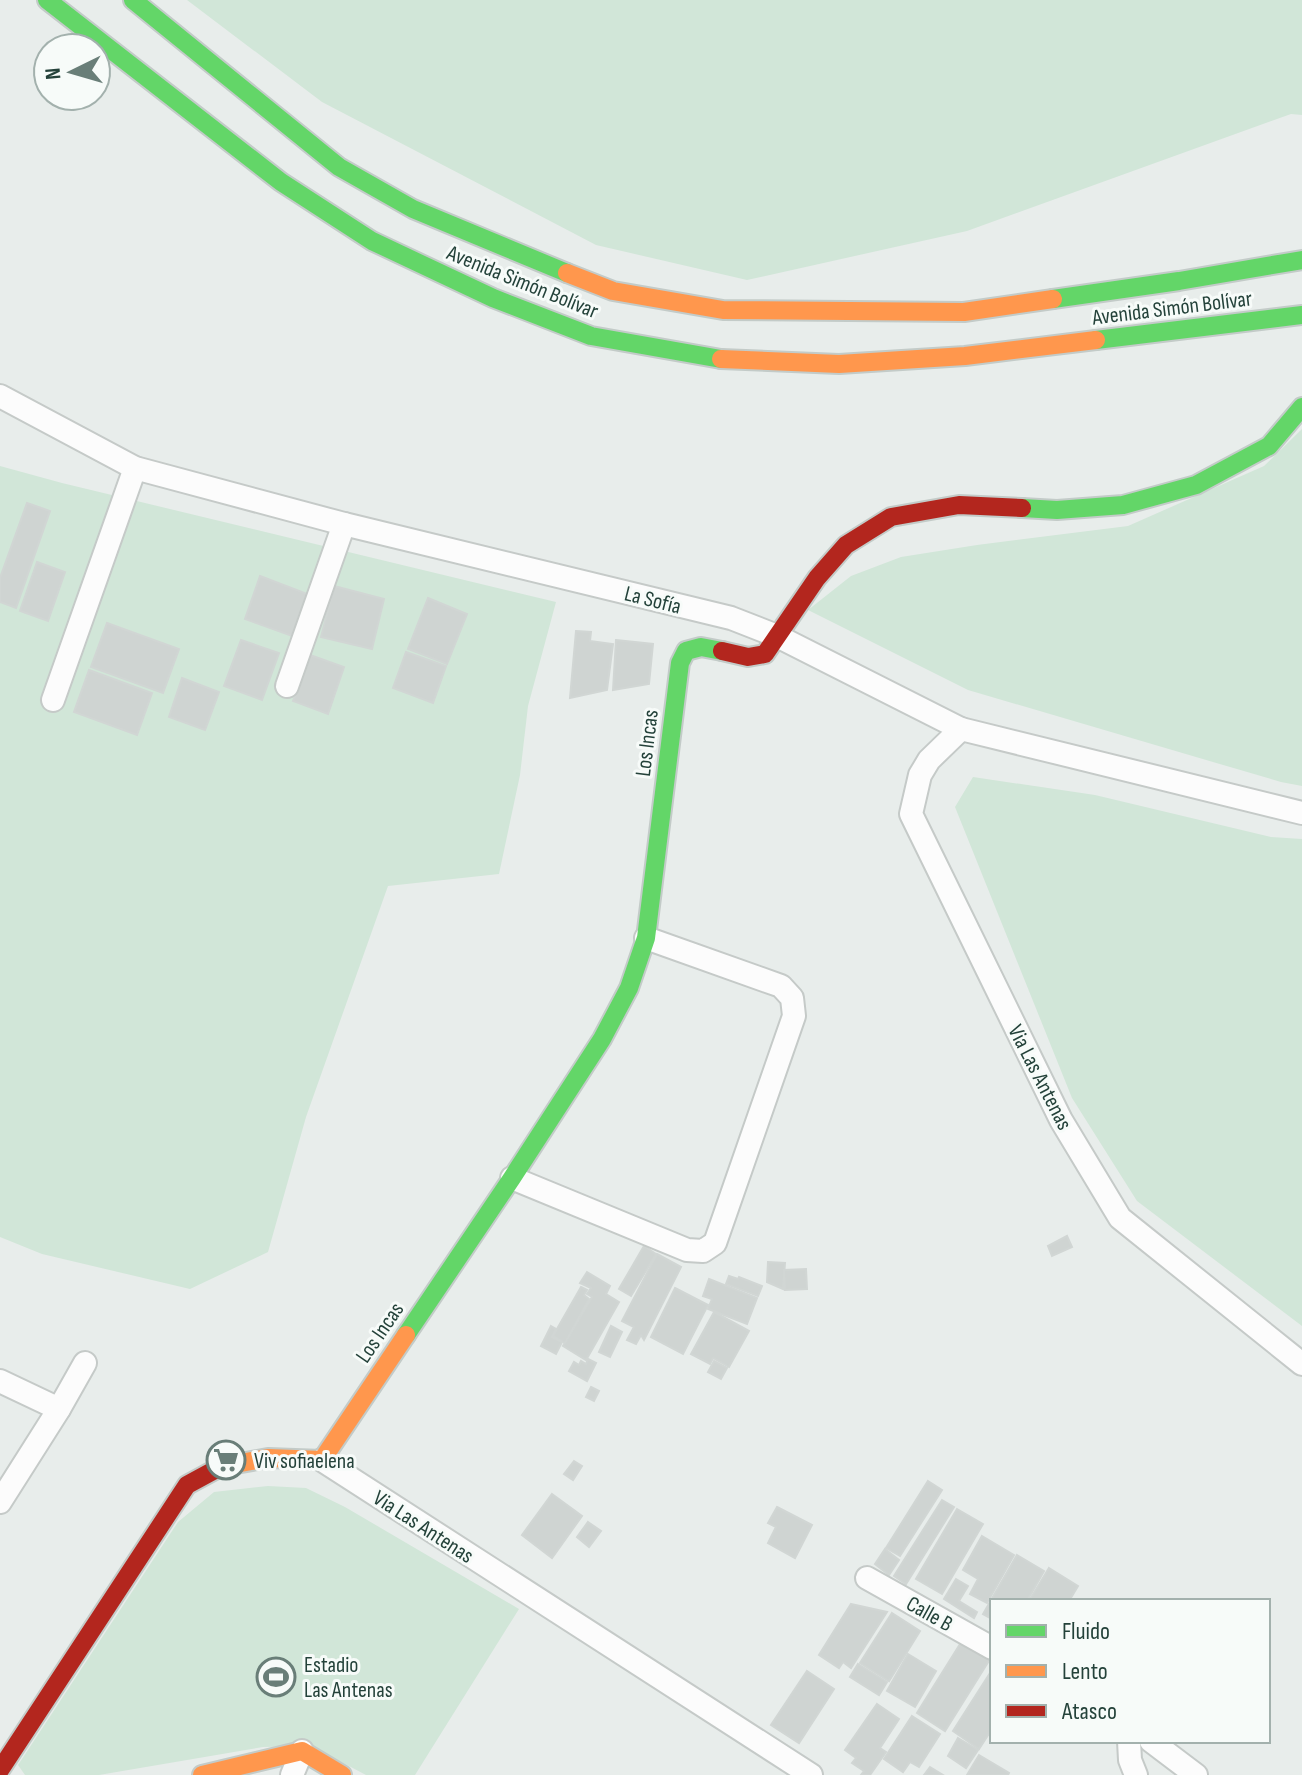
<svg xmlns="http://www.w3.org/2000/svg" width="1302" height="1775" viewBox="0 0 1302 1775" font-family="'Sofia Sans Condensed',sans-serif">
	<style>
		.green { fill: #d1e6d8 }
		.building { fill: #cfd4d2; stroke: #d1d6d4; stroke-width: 2 }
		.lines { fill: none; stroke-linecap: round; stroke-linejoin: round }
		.street-casing { stroke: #c5cac8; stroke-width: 26 }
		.fast-casing { stroke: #c3cbc8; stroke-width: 22 }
		.slow-casing { stroke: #c3cbc8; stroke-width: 22 }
		.jam-casing { stroke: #c3cbc8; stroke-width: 22 }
		.street { stroke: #fcfcfc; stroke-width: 22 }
		.fast { stroke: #63d668; stroke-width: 18 }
		.slow { stroke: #ff974d; stroke-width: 18 }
		.jam { stroke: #b3261e; stroke-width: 18 }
		.labels { text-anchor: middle; stroke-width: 6; stroke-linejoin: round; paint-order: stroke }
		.street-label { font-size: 22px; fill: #24423a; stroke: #f7fbf9 }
		.poi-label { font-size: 22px; fill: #24423a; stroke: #f7fbf9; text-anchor: start }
	</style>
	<rect width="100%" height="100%" fill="#e8edeb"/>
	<g class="green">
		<polygon points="187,0 1302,0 1302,115 1291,114 967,231 747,280 596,245 322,102"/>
		<polygon points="1302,429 1302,786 1281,782 968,690 808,610 851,576 901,557 977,545 1128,526 1264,466"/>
		<polygon points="0,466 62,483 556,602 528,706 520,775 499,874 388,886 306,1117 268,1252 190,1289 42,1254 0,1237"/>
		<polygon points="973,777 1095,795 1271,837 1302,839 1302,1326 1137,1201 1072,1098 955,807"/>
		<polygon points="268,1486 306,1488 345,1507 519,1609 415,1775 366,1775 311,1746 263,1747 99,1775 25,1775 18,1765 178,1522 214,1492"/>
	</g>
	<g class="building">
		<polygon points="27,503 50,511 16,608 0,602 0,578"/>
		<polygon points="37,562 65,572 48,621 20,611"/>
		<polygon points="260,576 310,595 295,637 245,619"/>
		<polygon points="334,586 384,599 372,649 321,637"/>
		<polygon points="428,598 467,614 447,664 408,649"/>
		<polygon points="107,623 179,649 163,693 91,667"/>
		<polygon points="576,631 591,632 590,641 613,644 607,690 570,698"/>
		<polygon points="241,640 279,653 262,700 224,686"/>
		<polygon points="616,640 653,644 649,684 613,690"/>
		<polygon points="406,652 446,666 433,703 393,688"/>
		<polygon points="310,655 344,667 328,714 293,701"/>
		<polygon points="89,670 152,693 137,735 74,712"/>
		<polygon points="182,678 219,692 205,730 169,717"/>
		<polygon points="1067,1236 1072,1247 1052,1256 1048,1246"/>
		<polygon points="644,1246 656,1254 631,1296 619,1289"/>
		<polygon points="657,1254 681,1267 644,1340 641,1335 636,1344 627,1340 634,1327 622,1321"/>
		<polygon points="768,1262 785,1263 783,1289 767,1282"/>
		<polygon points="806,1269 807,1289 785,1290 784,1270"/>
		<polygon points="587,1272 610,1286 606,1294 619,1302 586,1360 563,1346 592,1297 587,1294 591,1288 580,1283"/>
		<polygon points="729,1276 738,1279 739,1277 762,1286 758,1296 726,1284"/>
		<polygon points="709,1279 757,1298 747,1324 708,1309 712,1299 703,1296"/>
		<polygon points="581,1287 587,1290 584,1295 589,1299 565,1343 553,1336"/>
		<polygon points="675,1288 708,1305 683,1354 651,1337"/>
		<polygon points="714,1312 749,1331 729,1367 713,1358 710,1364 691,1354"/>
		<polygon points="551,1326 556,1329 552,1337 562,1342 556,1354 541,1346"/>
		<polygon points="611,1326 622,1332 610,1357 599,1352"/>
		<polygon points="588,1359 596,1363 587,1381 569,1371 574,1362 579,1365 581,1361 586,1364"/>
		<polygon points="714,1361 727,1368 721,1379 708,1372"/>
		<polygon points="591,1387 599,1391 594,1401 586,1397"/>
		<polygon points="574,1461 582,1466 573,1480 564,1474"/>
		<polygon points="928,1481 942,1490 900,1556 886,1548"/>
		<polygon points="552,1494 582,1516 552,1558 522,1535"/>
		<polygon points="942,1500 954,1507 906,1584 894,1576"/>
		<polygon points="777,1507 812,1525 795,1558 768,1543 776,1527 768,1523"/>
		<polygon points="957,1509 983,1524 942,1594 916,1579"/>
		<polygon points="588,1522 601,1531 589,1547 577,1537"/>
		<polygon points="982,1536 1014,1555 987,1603 970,1594 978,1579 963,1570"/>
		<polygon points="885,1549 899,1560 889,1575 875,1564"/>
		<polygon points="1017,1555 1044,1571 1027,1601 992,1601 992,1619 983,1614"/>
		<polygon points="1049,1568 1078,1586 1069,1601 1029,1601"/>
		<polygon points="956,1579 968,1586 959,1601 977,1612 974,1618 944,1599"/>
		<polygon points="851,1604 887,1612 851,1668 843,1662 839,1668 819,1655"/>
		<polygon points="892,1613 920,1631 889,1681 860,1663"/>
		<polygon points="962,1641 990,1659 945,1731 917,1713"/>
		<polygon points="908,1654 936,1671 915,1707 887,1691"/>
		<polygon points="858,1664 887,1682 879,1695 850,1677"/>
		<polygon points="992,1670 992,1729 979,1749 953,1731"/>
		<polygon points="807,1671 834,1689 799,1743 771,1725"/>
		<polygon points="877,1704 899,1719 880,1748 886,1752 870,1775 861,1775 864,1771 852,1763 856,1758 845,1750"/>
		<polygon points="912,1716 940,1734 919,1767 910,1762 903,1772 884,1759"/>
		<polygon points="958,1738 978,1750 966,1768 948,1756"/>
		<polygon points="979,1755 1009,1773 1008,1775 967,1775"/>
		<polygon points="930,1767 943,1775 924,1775"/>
	</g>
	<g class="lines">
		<defs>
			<g id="street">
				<polyline points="0,396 135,468 344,524 731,618 777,636 961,729 1302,813"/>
				<polyline points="287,686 344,524"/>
				<polyline points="53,700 135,468"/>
				<polyline points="961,729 929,760 920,775 911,814 1061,1120 1120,1218 1302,1364"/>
				<polyline points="512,1178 687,1250 703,1251 715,1243 794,1016 792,998 781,986 646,938"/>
				<polyline points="0,1381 59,1409"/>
				<polyline points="322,1460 811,1775"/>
				<polyline points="0,1502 59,1409 85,1363"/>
				<polyline points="867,1578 992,1648"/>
				<polyline points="1129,1741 1130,1760 1136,1775"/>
				<polyline points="1151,1741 1196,1775"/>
				<polyline points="292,1775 302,1751"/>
			</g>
			<g id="fast">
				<polyline points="47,0 281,182 372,241 493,298 591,336 721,359"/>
				<polyline points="133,0 339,167 413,209 567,273"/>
				<polyline points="1053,299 1179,281 1302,260"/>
				<polyline points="1096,340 1302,315"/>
				<polyline points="1022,508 1057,510 1123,505 1196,485 1269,446 1302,407"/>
				<polyline points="406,1335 512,1178 602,1039 629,988 646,938 680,663 686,651 701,647 722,651"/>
			</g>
			<g id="slow">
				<polyline points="567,273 613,291 723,310 964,312 1053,299"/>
				<polyline points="721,359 839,364 965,356 1096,340"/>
				<polyline points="230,1465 268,1458 322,1460 406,1335"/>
				<polyline points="202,1775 302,1751 342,1775"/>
			</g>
			<g id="jam">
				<polyline points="722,651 748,657 765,654 817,578 846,545 891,517 959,505 1022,508"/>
				<polyline points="0,1770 187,1485 222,1466 230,1465"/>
			</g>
		</defs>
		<use href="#street" class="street-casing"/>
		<use href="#fast" class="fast-casing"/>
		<use href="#slow" class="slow-casing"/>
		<use href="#jam" class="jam-casing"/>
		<use href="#street" class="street"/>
		<use href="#fast" class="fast"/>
		<use href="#slow" class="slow"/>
		<use href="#jam" class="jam"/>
	</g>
	<defs>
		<symbol id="supermarket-ring" viewBox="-11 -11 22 22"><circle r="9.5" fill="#f7fbf9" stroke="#697e78" stroke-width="1.5"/><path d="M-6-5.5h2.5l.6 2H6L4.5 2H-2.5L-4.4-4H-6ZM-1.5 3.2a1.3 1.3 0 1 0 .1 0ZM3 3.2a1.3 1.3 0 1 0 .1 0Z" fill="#697e78"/></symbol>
		<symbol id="stadium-ring" viewBox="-11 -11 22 22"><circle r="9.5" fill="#f7fbf9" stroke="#697e78" stroke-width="1.5"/><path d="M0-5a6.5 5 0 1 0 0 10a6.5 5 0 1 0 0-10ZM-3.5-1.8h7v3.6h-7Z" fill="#697e78"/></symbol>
	</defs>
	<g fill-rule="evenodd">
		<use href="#supermarket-ring" x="204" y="1438" width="44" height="44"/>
		<use href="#stadium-ring" x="254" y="1655" width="44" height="44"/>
	</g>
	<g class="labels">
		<g class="street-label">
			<text transform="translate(523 281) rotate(22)" y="8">Avenida Simón Bolívar</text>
			<text transform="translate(1172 307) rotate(-7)" y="8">Avenida Simón Bolívar</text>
			<text transform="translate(653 599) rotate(14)" y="8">La Sofía</text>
			<text transform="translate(646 743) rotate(-83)" y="8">Los Incas</text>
			<text transform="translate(1041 1077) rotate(63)" y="8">Via Las Antenas</text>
			<text transform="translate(379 1332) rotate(-56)" y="8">Los Incas</text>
			<text transform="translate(424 1526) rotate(33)" y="8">Via Las Antenas</text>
			<text transform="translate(930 1613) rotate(29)" y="8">Calle B</text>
		</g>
		<g class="poi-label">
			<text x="254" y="1468">Viv sofiaelena</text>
			<text x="304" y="1672">Estadio<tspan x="304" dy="25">Las Antenas</tspan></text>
		</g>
	</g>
	<rect x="990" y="1599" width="280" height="144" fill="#f7fbf9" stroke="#a3b1ad" stroke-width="2"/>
	<rect x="1006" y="1625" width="40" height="12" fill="#63d668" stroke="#a3b1ad" stroke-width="2"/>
	<text x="1062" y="1639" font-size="24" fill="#24423a">Fluido</text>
	<rect x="1006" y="1665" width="40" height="12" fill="#ff974d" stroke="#a3b1ad" stroke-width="2"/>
	<text x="1062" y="1679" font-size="24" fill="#24423a">Lento</text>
	<rect x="1006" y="1705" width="40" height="12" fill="#b3261e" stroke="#a3b1ad" stroke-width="2"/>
	<text x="1062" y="1719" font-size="24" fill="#24423a">Atasco</text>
	<g transform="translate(72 72) rotate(265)"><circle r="38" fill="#f7fbf9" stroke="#a3b1ad" stroke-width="2"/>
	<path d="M0-6L14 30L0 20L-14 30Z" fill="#697e78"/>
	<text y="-12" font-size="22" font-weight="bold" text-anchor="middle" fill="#24423a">N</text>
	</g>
</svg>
